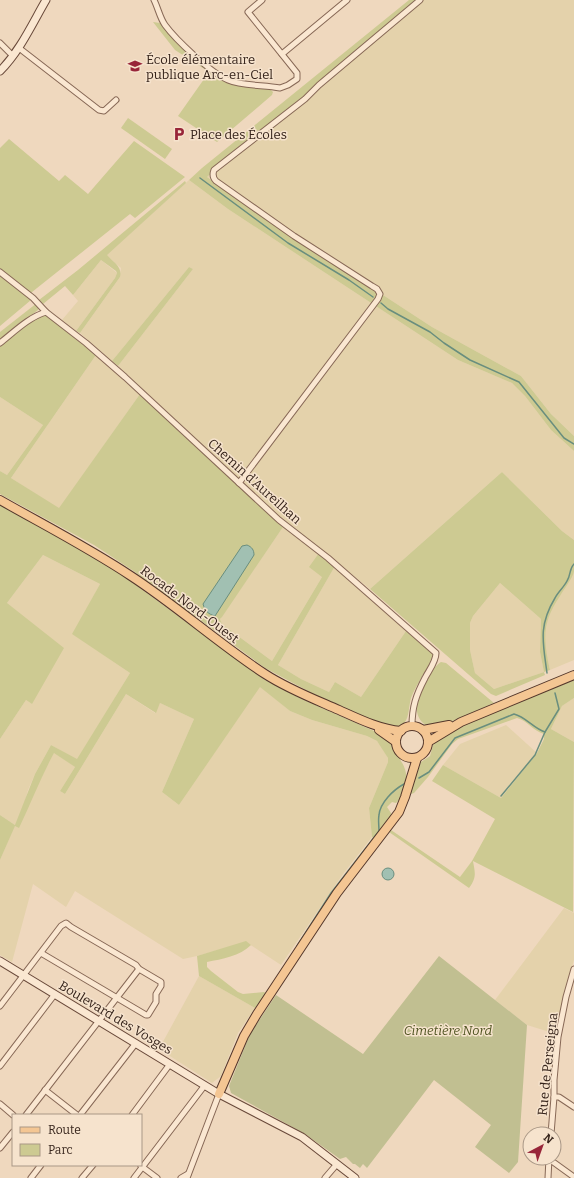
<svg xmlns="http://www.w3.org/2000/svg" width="574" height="1178" viewBox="0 0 574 1178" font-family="Bitter,serif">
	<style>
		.farmland { fill: #e4d2ab }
		.green { fill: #cdca92; fill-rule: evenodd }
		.cemetery { fill: #c1bf91 }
		.water { fill: #a1c0b2; stroke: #698e7e }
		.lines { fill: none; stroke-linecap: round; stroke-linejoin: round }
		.stream { stroke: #698e7e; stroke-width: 1.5 }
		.street-casing { stroke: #876856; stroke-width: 7 }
		.secondary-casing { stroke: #69493a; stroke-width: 9 }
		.primary-casing { stroke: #54372b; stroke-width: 10 }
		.street { stroke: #fae7d1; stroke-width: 5 }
		.secondary { stroke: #fae7d1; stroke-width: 7 }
		.primary { stroke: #f4c693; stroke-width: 8 }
		.labels { text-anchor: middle; stroke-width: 3; stroke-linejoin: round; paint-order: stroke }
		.poi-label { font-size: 13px; fill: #36241b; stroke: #f6e3cd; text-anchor: start }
		.street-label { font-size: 13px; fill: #36241b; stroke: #f6e3cd }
		.park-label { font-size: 13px; font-style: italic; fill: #4f5321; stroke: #f6e3cd }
	</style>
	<rect width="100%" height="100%" fill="#efd8be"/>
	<g class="farmland">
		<polygon points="422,0 574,0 574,436 551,414 521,376 432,327 262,216 207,177"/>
		<polygon points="189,180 228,209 458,360 512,383 525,396 551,430 574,451 574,540 562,531 502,472 370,589 280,517 118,366 193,269 189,267 112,361 80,333 120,277 121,268 106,255"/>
		<polygon points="101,260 117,273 115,278 76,331 62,320 78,301 73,295"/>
		<polygon points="96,355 140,394 59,509 11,478"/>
		<polygon points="0,397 43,425 7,475 0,471"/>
		<polygon points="283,527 319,553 322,577 272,661 222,624 220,619"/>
		<polygon points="43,555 100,584 73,634 130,673 77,760 51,745 35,774 28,790 18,828 40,780 54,752 75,767 60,791 65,794 126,694 155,713 160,703 194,719 162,792 179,805 260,686 290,711 312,720 367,736 377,741 384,750 388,758 388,762 369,808 372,837 343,874 281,965 246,942 197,956 183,959 75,891 66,907 33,884 12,962 0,955 0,860 15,825 0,815 0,739 26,700 32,704 7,603"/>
		<polygon points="335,566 406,631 361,697 335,682 329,692 301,679 278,665"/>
		<polygon points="574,572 574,660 550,670 545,649 545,634 548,617 554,603"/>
		<polygon points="500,583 541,619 540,652 544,672 494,689 475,673 470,650 470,623 473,616"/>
		<polygon points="574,698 574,742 551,729 562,706"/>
		<polygon points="506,725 537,753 501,798 443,765 460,744"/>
		<polygon points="564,908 574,913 574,960 564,994 556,1034 527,1025 495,1000"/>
		<polygon points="199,976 255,1008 238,1033 221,1076 212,1083 159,1049"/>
	</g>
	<g class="green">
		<polygon points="409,0 422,0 207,177 262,216 432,327 521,376 551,414 574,436 574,451 551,430 525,396 512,383 458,360 228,209 189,180 202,168"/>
		<polygon points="153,22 160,23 163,25 169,34 179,45 225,80 270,89 273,92 272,95 217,142 178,116 209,72 175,50"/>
		<polygon points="128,118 172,149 165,159 121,128"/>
		<polygon points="9,139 59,181 65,175 88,194 134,141 185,177 135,218 130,214 27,296 31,300 0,326 0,148"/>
		<path d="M185 181 186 183 107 255C113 262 123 267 120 277L80 333 76 331 115 278 117 273 116 271 101 260 73 295 65 286 43 304 39 300 78 270Z"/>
		<polygon points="189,267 193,269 118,366 112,361"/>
		<polygon points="37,303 39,307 38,310 0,340 0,332"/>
		<path d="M42 314 46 315 96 355 11 478 59 508 140 394 283 527 222 617 220 619 222 624 272 661 322 577 309 567 319 553 335 566 278 665 301 679 329 692 335 682 361 697 406 631 434 654C428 670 417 682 411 698 409 705 409 717 405 722 401 726 395 727 391 728L321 698 265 668 132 570 94 545 0 494V471L7 475 43 425 0 397V346L38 316ZM247 545 203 604 242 547Z"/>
		<path d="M502 472 562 531 574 540C574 550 574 562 574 572 572 579 564 589 560 596 542 622 543 640 550 670L544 672 545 675 496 696 491 694 370 589ZM500 583 541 619 540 652 544 672 494 689 475 673 470 650V623L473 616Z"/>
		<path d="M0 505 74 546 121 574 265 680 304 700 390 738C395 760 414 766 403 792 401 796 400 800 396 803L392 802 387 807 391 813V817L375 839 372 837 369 808 388 762V758L377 741 367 736 312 720 290 711 260 687 179 805 162 792 194 719 160 703 156 713 126 694 65 794 60 791 75 767 54 753C41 777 31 803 19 828L15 826 0 860V815L15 825 35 774 51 745 77 759 130 673 72 634 100 584 43 555 7 603 64 648 32 704 26 700 0 739Z"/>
		<path d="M441 662 446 663 494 703C482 708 440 729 428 726 425 725 423 723 421 721 417 715 416 710 417 703 419 692 431 668 441 662Z"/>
		<path d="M574 680V698L562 706 551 729 574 742 573 912 473 861C475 873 477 877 469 888L389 832 391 830 460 877 472 861 495 819 432 781 443 765 501 798 537 753 544 739V734C533 731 527 720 517 718L458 739 452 744 428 777 414 793 411 794 410 793 421 762 430 756 433 745 438 739 471 722Z"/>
		<path d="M246 941 251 945C240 956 222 959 207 962V967L211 971 238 992 243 994 264 992 266 993 255 1008 199 976 197 956Z"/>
	</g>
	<polygon class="cemetery" points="439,956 527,1025 518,1162 509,1173 475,1147 491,1125 434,1080 367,1168 363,1164 360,1168 355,1164 353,1164 346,1157 340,1159 305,1134 231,1093 229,1086 250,1034 276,995 363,1054"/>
	<g class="water">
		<path d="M247 545C252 547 254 550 254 555L215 616C208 614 205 611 203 604L242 546Z"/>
		<circle cx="388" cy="874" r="6"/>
	</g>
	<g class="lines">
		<g class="stream">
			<polyline points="200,178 288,243 349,280 373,297"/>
			<polyline points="381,303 388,309 430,332 444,343 470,360 519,382 564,438 574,444"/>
			<path d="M547 673C543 643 538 626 555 598 558 592 564 587 567 581 571 575 569 569 574 564"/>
			<path d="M419 778 429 772 455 738 514 714C526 717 533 728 545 732L559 709 555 693"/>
			<polyline points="501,796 535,755 545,732"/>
			<path d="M297 946 331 893 379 831C379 826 378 820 379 815 380 803 393 790 404 784"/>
		</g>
		<defs>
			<g id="street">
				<path d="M154 0C158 8 160 18 165 25 176 40 211 73 228 80 242 86 264 85 280 88L288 85 297 79V73L248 12 262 0"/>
				<polyline points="0,43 13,56"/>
				<polyline points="19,48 99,110 104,111 116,100"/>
				<polyline points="282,54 347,0"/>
				<path d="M0 272 33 298 46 312 86 343 125 377 279 520 328 558 436 653C436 662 429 670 425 678 416 695 412 707 412 726"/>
				<path d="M0 343C14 332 29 317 46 312"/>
				<path d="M239 483 378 299 380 294 377 289 372 286 294 236 216 181C213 178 212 175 214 170L305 99 319 85 420 0"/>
				<polyline points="0,1006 61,926 66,923 71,927 136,965 139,969 161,982 161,986 156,994 156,1002 148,1015 146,1015 41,953"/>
				<polyline points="0,1066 55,994"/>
				<polyline points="45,1090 77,1115"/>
				<polyline points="554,1097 559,1097 574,1107"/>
				<polyline points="0,1104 13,1115"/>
				<polyline points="26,1115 139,969"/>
				<polyline points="80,1115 136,1043"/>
				<polyline points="132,1115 170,1064"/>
				<polyline points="551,1134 554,1097 554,1080 558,1037 566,997 574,969"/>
				<polyline points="0,1148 13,1132"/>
				<polyline points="549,1159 574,1177"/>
				<polyline points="141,1166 157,1178"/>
				<polyline points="31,1178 41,1165"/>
				<polyline points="82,1178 93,1165"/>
				<polyline points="134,1178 205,1085"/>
				<polyline points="181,1178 188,1174"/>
				<polyline points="187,1178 219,1094"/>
				<polyline points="325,1178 337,1164"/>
				<polyline points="548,1178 549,1158"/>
			</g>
			<g id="secondary">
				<path d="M0 71C20 51 32 24 46 0"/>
				<polyline points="0,961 219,1094 302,1137 355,1178"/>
			</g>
			<g id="primary">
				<path d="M0 500C44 525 89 548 131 576 177 606 219 644 265 674 288 689 314 699 339 710 359 719 379 729 401 731"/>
				<circle cx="412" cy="742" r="16"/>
				<polyline points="379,730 396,742"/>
				<polyline points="423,730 449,725"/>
				<polyline points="428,742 461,722 574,675"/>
				<polyline points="219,1094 244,1036 257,1014 337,893 399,812 405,797 417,758"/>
			</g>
		</defs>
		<use href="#street" class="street-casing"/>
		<use href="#secondary" class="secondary-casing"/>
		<use href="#primary" class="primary-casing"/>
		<use href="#street" class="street"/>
		<use href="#secondary" class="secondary"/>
		<use href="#primary" class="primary"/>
	</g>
	<defs>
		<symbol id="school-bare" viewBox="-9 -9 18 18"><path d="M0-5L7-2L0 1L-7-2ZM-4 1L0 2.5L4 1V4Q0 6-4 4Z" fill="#982539" stroke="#f6e3cd" stroke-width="2.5" paint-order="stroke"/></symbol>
		<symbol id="parking-bare" viewBox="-9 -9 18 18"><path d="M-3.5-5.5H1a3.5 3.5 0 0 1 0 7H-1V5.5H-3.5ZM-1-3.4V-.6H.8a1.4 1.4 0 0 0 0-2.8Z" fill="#982539" stroke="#f6e3cd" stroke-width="2.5" paint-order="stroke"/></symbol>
	</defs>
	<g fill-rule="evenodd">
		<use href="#school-bare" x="125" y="56" width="20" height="20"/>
		<use href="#parking-bare" x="169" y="124" width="20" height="20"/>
	</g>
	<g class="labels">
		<g class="poi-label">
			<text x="146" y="64">École élémentaire<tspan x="146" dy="15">publique Arc-en-Ciel</tspan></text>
			<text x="190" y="139">Place des Écoles</text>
		</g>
		<g class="street-label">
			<text transform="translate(255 481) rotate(42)" y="5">Chemin d'Aureilhan</text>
			<text transform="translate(190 604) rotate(37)" y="5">Rocade Nord-Ouest</text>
			<text transform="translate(116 1017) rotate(31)" y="5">Boulevard des Vosges</text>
			<text transform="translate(547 1064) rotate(-84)" y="5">Rue de Perseigna</text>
		</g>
		<g class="park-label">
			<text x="448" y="1035">Cimetière Nord</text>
		</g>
	</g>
	<rect x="12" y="1114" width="130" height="52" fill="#f6e3cd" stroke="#a99786"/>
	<rect x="20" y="1127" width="20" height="6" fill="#f4c693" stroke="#a99786"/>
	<text x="48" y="1134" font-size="12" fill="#36241b">Route</text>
	<rect x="20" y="1144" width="20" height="12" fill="#cdca92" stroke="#a99786"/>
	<text x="48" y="1154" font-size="12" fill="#36241b">Parc</text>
	<g transform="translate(542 1146) rotate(41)"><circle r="19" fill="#f6e3cd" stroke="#a99786"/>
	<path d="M0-3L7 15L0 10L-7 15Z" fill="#982539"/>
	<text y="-6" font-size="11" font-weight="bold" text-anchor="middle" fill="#36241b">N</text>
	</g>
</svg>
